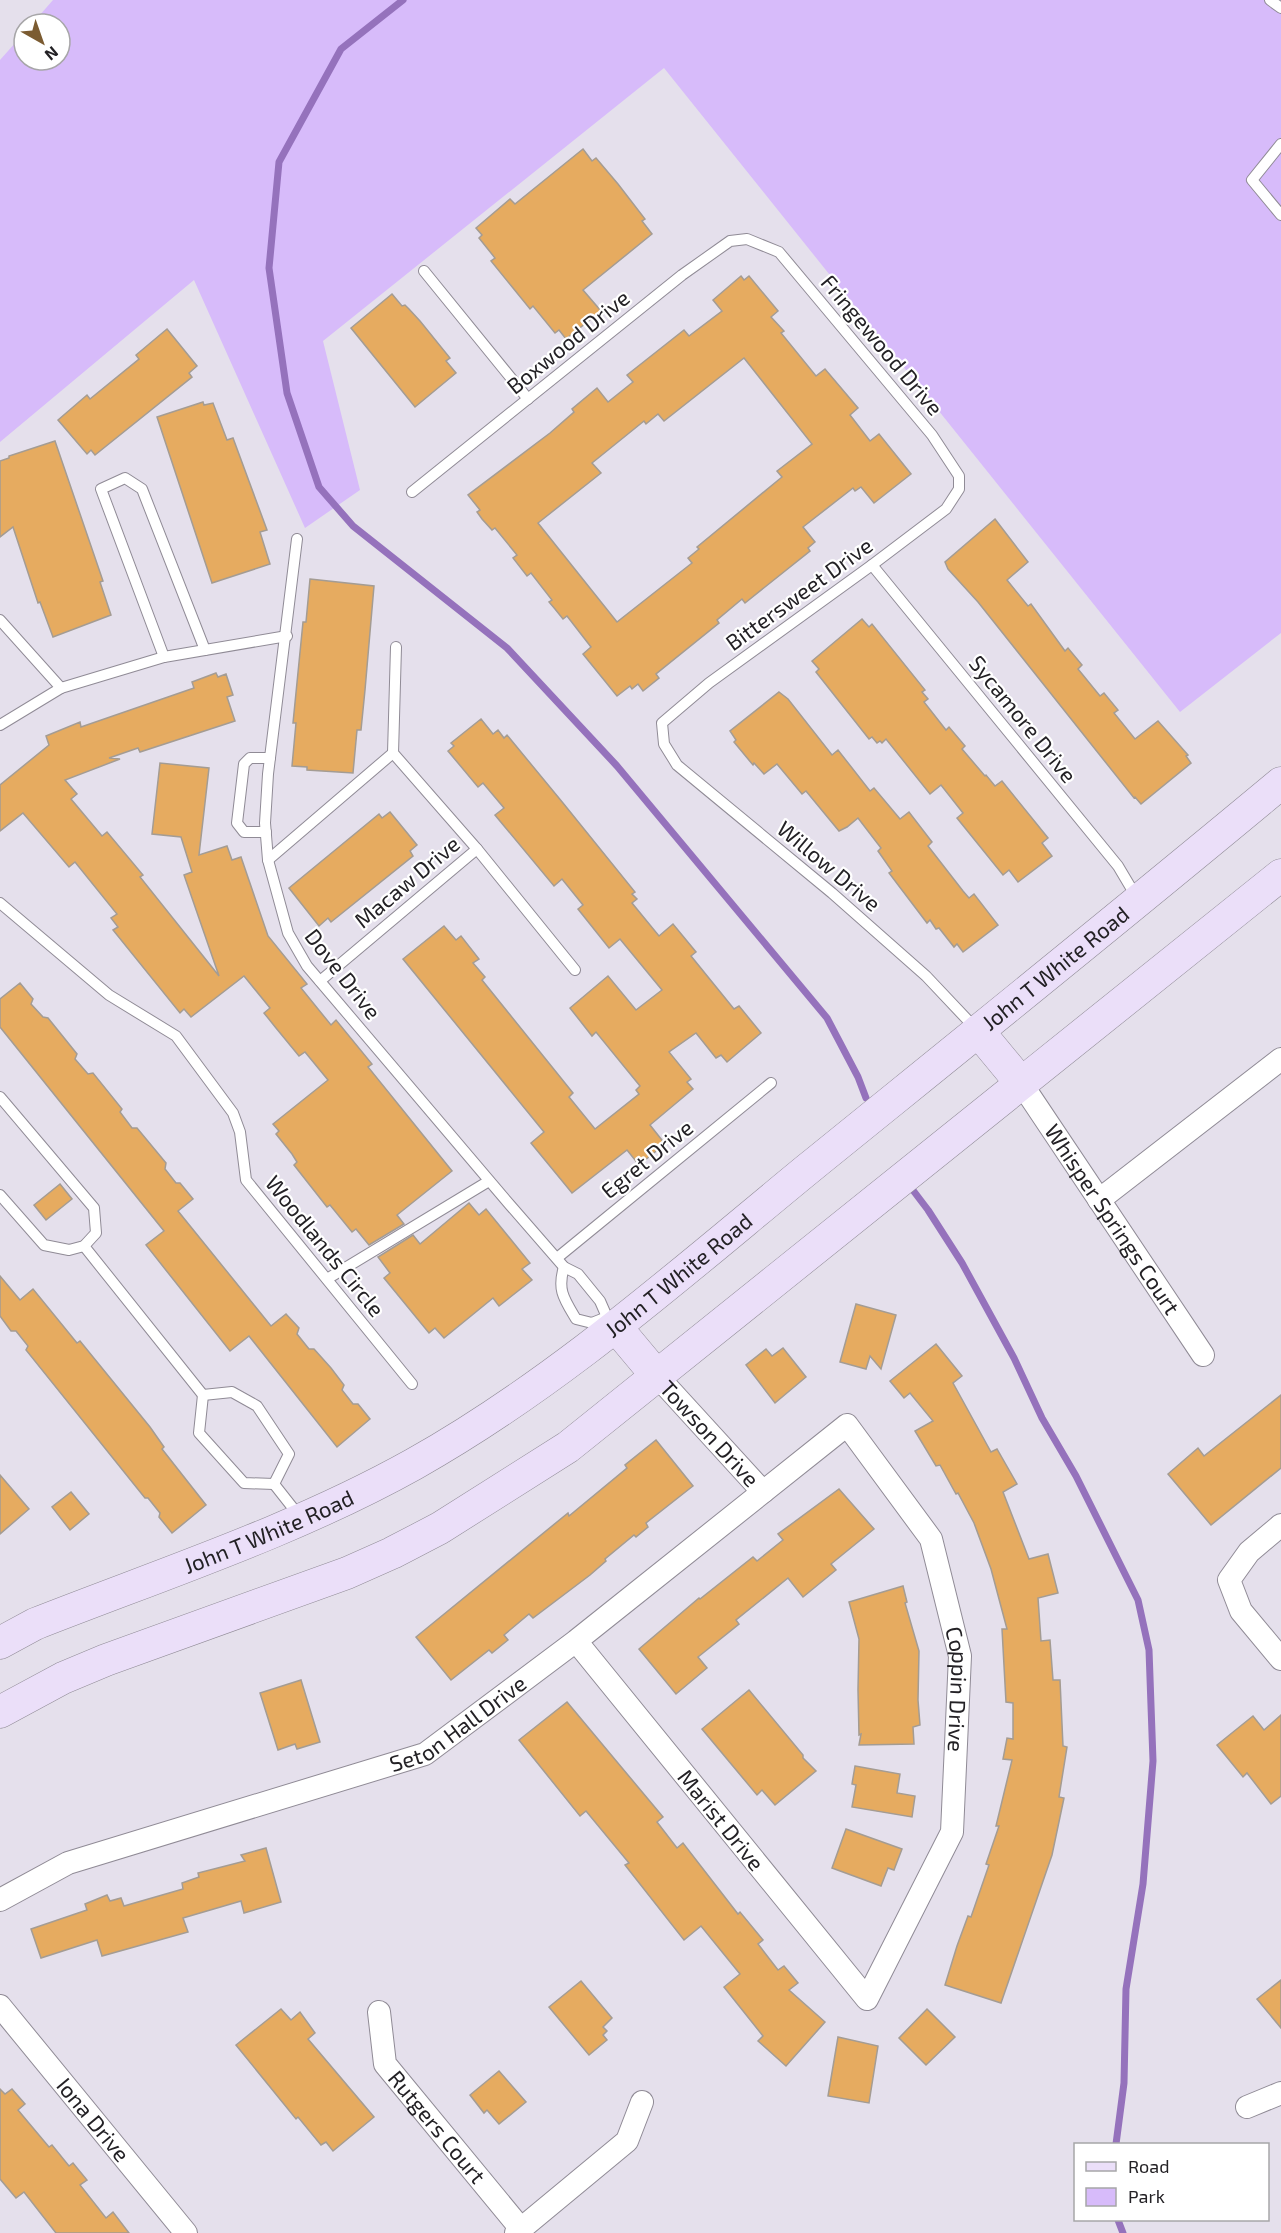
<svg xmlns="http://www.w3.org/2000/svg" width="1281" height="2233" viewBox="0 0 1281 2233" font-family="'Exo 2',sans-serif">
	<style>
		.green { fill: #d7bbfa }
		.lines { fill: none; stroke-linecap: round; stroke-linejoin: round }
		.stream { stroke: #9572bc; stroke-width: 7 }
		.building { fill: #e6ab60; stroke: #a49c93; stroke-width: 1.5; fill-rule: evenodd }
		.service-casing { stroke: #908b96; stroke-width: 12 }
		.minor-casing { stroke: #908b96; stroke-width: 24 }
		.secondary-casing { stroke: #908b96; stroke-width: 33 }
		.service { stroke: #fff; stroke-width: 10 }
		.minor { stroke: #fff; stroke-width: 22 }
		.secondary { stroke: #ebdff9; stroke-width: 32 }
		.labels { text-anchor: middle; stroke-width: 4.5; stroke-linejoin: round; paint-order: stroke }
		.street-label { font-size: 22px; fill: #232125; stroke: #fff }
	</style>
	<rect width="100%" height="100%" fill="#e5e0ec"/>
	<polygon class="green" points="53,0 1281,0 1281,633 1180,712 664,68 323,341 360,490 305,528 194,280 0,442 0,60 24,33 24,60 60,60 60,24 32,24"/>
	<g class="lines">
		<g class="stream">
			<polyline points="403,0 341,49 279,162 269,268 287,393 319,487 353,526 507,648 617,766 827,1018 858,1077 866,1098"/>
			<polyline points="909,1185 928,1210 962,1263 1014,1358 1042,1418 1076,1476 1138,1600 1149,1650 1153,1761 1143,1884 1126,1989 1124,2083 1116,2144"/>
			<polyline points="1118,2220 1123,2233"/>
		</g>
	</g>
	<g class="building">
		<polygon points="583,149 592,161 596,158 618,184 645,219 642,221 652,234 583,290 601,311 566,339 559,330 555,333 533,306 530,309 513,288 491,261 495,258 479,238 482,235 476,228 510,199 515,204"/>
		<path d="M741 276 744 280 749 276 778 311 771 317 784 331 781 333 816 376 825 369 858 408 850 415 870 441 879 434 911 474 874 503 861 487 855 491 853 488 803 527 815 542 808 548 810 551 745 603 742 599 717 620 719 623 656 674 659 678 643 691 638 684 632 689 630 686 617 696 583 654 591 647 567 616 563 619 555 609 549 602 552 600 531 573 527 576 513 558 517 555 495 528 492 530 482 519 477 512 480 510 468 495 550 433 574 412 572 409 597 388 608 402 633 382 627 375 684 330 689 336 722 311 713 300ZM744 358 812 444 777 471 782 477 697 547 699 549 688 558 692 563 617 622 538 523 601 473 592 463 644 421 646 424 658 414 664 421Z"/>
		<polygon points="392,294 402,306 405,305 409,309 420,321 450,358 446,361 456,373 415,407 351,328"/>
		<polygon points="167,329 197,366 189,373 192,377 95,455 91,450 87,454 58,420 87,395 90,399 139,359 136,355"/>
		<polygon points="203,402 204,405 213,403 227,440 233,438 267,530 260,532 270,564 212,583 157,417"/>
		<polygon points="55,441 103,581 100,582 111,615 53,637 40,602 38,603 13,527 0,537 0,461 9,458 9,456"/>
		<polygon points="995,519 1028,562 1007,580 1028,606 1031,604 1065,651 1068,648 1082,665 1078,669 1100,696 1104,693 1118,710 1114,713 1135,739 1158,721 1188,755 1186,756 1191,763 1141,804 1135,797 1134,798 978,602 948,569 945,562"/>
		<polygon points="310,579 374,586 365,690 361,730 357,730 353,773 307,770 307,767 292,766 296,723 293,723 303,622 306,622"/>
		<polygon points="862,619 869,627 872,624 925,690 922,692 928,699 924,702 946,730 949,727 965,746 962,749 985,776 986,775 995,786 1002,781 1048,838 1042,843 1052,856 1018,882 1009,870 1003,875 957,818 963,813 941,785 930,794 886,739 882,743 880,741 877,743 872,737 869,739 816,672 819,669 812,661"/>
		<polygon points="216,673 218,677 226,674 233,695 227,697 235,721 140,752 138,748 109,758 120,759 65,780 77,794 71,799 102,836 107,832 143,875 140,877 219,976 184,875 192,872 181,837 152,834 160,763 209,768 199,855 227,846 232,860 241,857 268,936 307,984 301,988 331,1025 336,1020 372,1064 368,1067 452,1171 397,1215 404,1224 369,1245 356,1229 352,1232 330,1205 327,1207 294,1165 297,1162 292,1154 276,1134 279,1131 273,1124 328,1080 305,1052 299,1056 276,1028 264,1013 270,1008 244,976 191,1017 184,1009 180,1013 113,930 118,927 111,918 117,914 75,862 69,867 23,813 0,831 0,785 49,745 46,736 80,722 81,727 194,688 192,682"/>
		<polygon points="779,692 788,699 832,755 838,750 870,791 874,788 900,819 909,812 932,842 928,846 963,891 969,898 974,894 998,925 963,952 957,944 954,947 939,928 936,929 930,920 927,923 889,873 892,871 878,851 881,848 858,818 847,827 839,831 806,791 802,794 777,764 764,774 754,763 753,765 734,742 736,740 730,731"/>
		<polygon points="481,719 493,734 498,730 504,738 507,735 563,803 635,892 632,894 637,899 632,903 659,936 673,924 696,952 691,956 734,1009 739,1006 761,1033 727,1062 721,1055 716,1058 696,1033 669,1052 691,1079 687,1082 693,1089 650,1125 665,1144 639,1165 627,1150 572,1193 531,1143 544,1132 403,959 444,926 456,940 461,936 479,959 473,963 485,977 482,980 573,1093 569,1097 595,1129 639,1094 636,1090 640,1086 596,1032 592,1036 570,1008 608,976 636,1010 662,990 620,939 609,948 578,909 583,905 562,879 554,886 495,815 504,808 483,783 478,787 448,751 454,746 451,743"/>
		<polygon points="390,812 417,845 410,851 413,856 331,922 328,918 319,926 289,888 379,814 382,818"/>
		<polygon points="20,983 33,999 31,1004 43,1017 48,1018 77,1054 75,1059 88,1074 93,1073 122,1109 120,1112 132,1128 137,1128 166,1163 165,1169 176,1183 180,1183 193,1199 178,1211 271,1326 286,1314 299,1328 297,1334 309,1349 314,1349 331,1368 344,1385 342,1390 353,1404 358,1404 370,1419 337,1447 249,1336 230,1351 146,1245 164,1231 0,1027 0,999"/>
		<polygon points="60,1184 72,1199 46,1220 34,1205"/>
		<polygon points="469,1203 479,1215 486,1209 530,1263 522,1269 532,1280 499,1306 493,1298 444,1338 435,1328 429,1333 384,1278 390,1273 378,1257 413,1235 420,1244"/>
		<polygon points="0,1276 20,1300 33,1289 77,1343 80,1341 150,1427 164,1447 162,1449 206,1505 172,1533 159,1517 160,1513 148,1498 145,1498 26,1350 28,1346 16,1331 11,1331 0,1316"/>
		<polygon points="856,1304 896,1315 881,1369 870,1356 866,1369 840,1362"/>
		<polygon points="936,1344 962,1376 953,1383 991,1452 997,1449 1017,1484 1003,1492 1029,1559 1048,1554 1058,1593 1038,1598 1041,1641 1050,1640 1053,1680 1060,1680 1063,1746 1067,1747 1059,1797 1064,1798 1052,1855 1001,2003 945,1985 957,1946 968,1916 971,1917 989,1865 986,1864 999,1826 996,1826 1012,1760 1003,1759 1007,1738 1013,1739 1013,1703 1006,1702 1002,1629 1007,1629 991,1569 974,1523 958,1493 956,1494 940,1465 936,1466 915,1431 933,1421 910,1393 904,1398 890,1381"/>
		<polygon points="783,1348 806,1377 775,1403 746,1365 766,1349 772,1356"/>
		<polygon points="1281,1395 1281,1468 1211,1525 1168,1474 1198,1448 1204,1456"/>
		<polygon points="656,1440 693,1486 646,1523 648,1527 636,1537 634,1535 605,1559 606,1561 590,1575 533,1618 529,1614 504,1635 508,1640 492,1653 489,1650 451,1680 416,1637 568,1513 569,1516 627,1468 625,1465"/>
		<polygon points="0,1475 29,1509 0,1534"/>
		<polygon points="839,1489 874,1529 831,1564 836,1570 803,1597 788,1578 736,1620 739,1624 698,1657 707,1668 676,1694 639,1649 699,1598 700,1599 753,1557 757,1561 783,1540 778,1534"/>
		<polygon points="71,1492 89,1514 70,1530 52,1507"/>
		<polygon points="903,1586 907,1602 905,1603 919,1651 918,1700 920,1725 913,1727 914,1744 859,1745 861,1734 859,1735 858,1690 859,1639 849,1602"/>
		<polygon points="301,1680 320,1742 297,1749 295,1744 278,1750 260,1693"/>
		<polygon points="749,1690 803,1755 803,1758 816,1771 775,1805 762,1790 757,1795 702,1729"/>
		<polygon points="567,1702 663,1817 657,1822 677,1848 683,1843 738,1914 740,1912 763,1940 758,1944 778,1970 784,1966 798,1983 789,1990 825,2022 786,2066 758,2041 763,2036 724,1987 740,1974 701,1926 684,1940 625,1865 629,1863 586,1811 580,1816 519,1740"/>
		<polygon points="1281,1715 1281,1796 1271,1804 1247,1773 1243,1777 1217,1745 1253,1716 1264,1730"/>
		<polygon points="855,1766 900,1774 897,1793 915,1796 912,1817 852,1807 856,1785 852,1784"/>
		<polygon points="846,1829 902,1849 894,1870 888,1868 881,1886 832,1868"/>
		<polygon points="266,1848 281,1902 244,1913 241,1901 183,1918 188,1932 102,1956 97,1940 41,1958 31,1929 87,1910 85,1904 107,1895 110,1901 121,1898 124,1906 183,1889 182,1883 199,1877 198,1873 245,1861 241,1855"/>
		<polygon points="1281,1980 1281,2028 1257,1999"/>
		<polygon points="581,1981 612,2018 603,2027 607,2031 603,2035 607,2040 589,2055 549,2007"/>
		<polygon points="281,2009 291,2020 300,2012 315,2033 308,2039 374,2117 333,2151 326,2142 321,2145 298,2117 296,2119 236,2045"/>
		<polygon points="927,2009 955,2037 926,2065 899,2038"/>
		<polygon points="838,2037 878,2046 869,2103 828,2096"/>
		<polygon points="499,2071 526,2102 499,2124 487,2110 484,2113 470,2095"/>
		<polygon points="0,2089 5,2094 12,2089 25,2104 18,2110 28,2122 49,2147 52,2145 69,2166 73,2163 87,2180 80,2185 106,2218 113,2212 129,2233 56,2233 24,2192 16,2198 0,2179"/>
	</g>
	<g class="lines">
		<defs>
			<g id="service">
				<polyline points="1270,0 1281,8"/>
				<polyline points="1281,144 1252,180 1281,215"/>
				<polyline points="424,271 528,399"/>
				<polyline points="412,492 682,275 730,241 747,239 779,252 932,435 959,476 959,489 946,509 872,565 709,683 662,723 664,744 677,765 832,893 926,976 977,1030"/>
				<polyline points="297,539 268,774 265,823 268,860 288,933 307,966 510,1205 564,1267 578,1274 600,1301 607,1317 613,1324"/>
				<polyline points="872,565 1118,866 1137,898"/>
				<polyline points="0,620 61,688"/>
				<polyline points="164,657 101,489 125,478 142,489 205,650"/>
				<polyline points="0,725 61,688 164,657 287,636"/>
				<polyline points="266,832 244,832 237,823 244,764 250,758 270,758"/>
				<polyline points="477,849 575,970"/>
				<polyline points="268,860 393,753"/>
				<polyline points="0,903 109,995 176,1036 233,1113 240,1132 246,1180 412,1384"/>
				<polyline points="320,981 477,849 393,753 396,647"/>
				<polyline points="0,1097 94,1208 96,1233 84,1246 69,1250 44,1245 0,1195"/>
				<polyline points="84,1246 203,1395"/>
				<polyline points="557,1258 771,1083"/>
				<path d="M564 1267C557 1290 564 1299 576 1319L592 1323 607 1317"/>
				<polyline points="327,1279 489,1181"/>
				<polyline points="203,1395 232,1392 257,1406 289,1454 274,1484"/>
				<polyline points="203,1395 199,1433 244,1483 274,1484"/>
				<polyline points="274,1484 300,1517"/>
			</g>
			<g id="minor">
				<path id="s1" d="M1021 1083 1203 1355"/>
				<polyline points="1099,1200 1281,1059"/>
				<path id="s2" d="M657 1376 763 1492"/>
				<polyline points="1281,1525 1249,1552 1229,1580 1241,1611 1281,1659"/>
				<path id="s3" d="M0 1900 68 1863 425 1754 576 1641 847 1425 931 1539 960 1656 952 1832 867 1999 576 1641"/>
				<path id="s4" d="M0 2006 186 2233"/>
				<path id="s5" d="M379 2012 385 2064 521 2229"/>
				<polyline points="1247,2107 1281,2093"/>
				<polyline points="516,2233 627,2141 642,2102"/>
			</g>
			<g id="secondary">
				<polyline points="978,1031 1021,1083"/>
				<polyline points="616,1327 657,1376"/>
				<path id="s6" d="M0 1643 35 1624C162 1574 294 1531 414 1464 558 1383 682 1272 809 1168 967 1040 1125 913 1281 783"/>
				<polyline points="0,1712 63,1678 106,1660 347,1573 392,1553 440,1528 568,1447 1281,875"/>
			</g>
		</defs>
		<use href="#service" class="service-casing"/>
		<use href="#minor" class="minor-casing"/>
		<use href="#secondary" class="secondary-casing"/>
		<use href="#service" class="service"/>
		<use href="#minor" class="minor"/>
		<use href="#secondary" class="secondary"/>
	</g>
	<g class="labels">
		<g class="street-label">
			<text transform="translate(568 342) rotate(-39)" y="8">Boxwood Drive</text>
			<text transform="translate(882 345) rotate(50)" y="8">Fringewood Drive</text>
			<text transform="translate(799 594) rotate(-36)" y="8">Bittersweet Drive</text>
			<text transform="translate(1023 719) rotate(51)" y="8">Sycamore Drive</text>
			<text transform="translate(829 866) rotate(40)" y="8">Willow Drive</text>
			<text transform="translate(407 882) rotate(-40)" y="8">Macaw Drive</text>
			<text dy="8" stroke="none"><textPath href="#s6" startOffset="1263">John T White Road</textPath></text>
			<text transform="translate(343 974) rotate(52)" y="8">Dove Drive</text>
			<text transform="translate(647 1159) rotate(-39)" y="8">Egret Drive</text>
			<text dy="8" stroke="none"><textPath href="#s1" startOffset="164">Whisper Springs Court</textPath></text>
			<text transform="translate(325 1246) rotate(51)" y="8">Woodlands Circle</text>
			<text dy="8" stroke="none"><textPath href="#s6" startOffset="777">John T White Road</textPath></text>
			<text dy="8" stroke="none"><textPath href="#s2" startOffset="78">Towson Drive</textPath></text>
			<text dy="8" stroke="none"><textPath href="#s6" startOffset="291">John T White Road</textPath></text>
			<text dy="8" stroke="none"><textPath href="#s3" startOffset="1281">Coppin Drive</textPath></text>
			<text dy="8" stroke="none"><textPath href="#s3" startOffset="494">Seton Hall Drive</textPath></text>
			<text transform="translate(721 1820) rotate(51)" y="8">Marist Drive</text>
			<text dy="8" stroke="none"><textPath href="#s4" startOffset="147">Iona Drive</textPath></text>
			<text dy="8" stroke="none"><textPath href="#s5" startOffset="134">Rutgers Court</textPath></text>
		</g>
	</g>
	<rect x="1074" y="2143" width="195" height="78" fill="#ffffff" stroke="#a7a6a8" stroke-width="1.5"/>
	<rect x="1086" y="2162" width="30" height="9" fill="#ebdff9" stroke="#a7a6a8" stroke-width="1.5"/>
	<text x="1128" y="2173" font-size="18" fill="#232125">Road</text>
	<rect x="1086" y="2188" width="30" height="18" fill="#d7bbfa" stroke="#a7a6a8" stroke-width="1.5"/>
	<text x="1128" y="2203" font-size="18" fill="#232125">Park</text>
	<g transform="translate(42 42) rotate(140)"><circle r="28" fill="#ffffff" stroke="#a7a6a8" stroke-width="1.5"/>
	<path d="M0-4.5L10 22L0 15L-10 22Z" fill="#7b5b31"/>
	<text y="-9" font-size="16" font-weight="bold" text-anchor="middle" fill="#232125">N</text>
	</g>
</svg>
